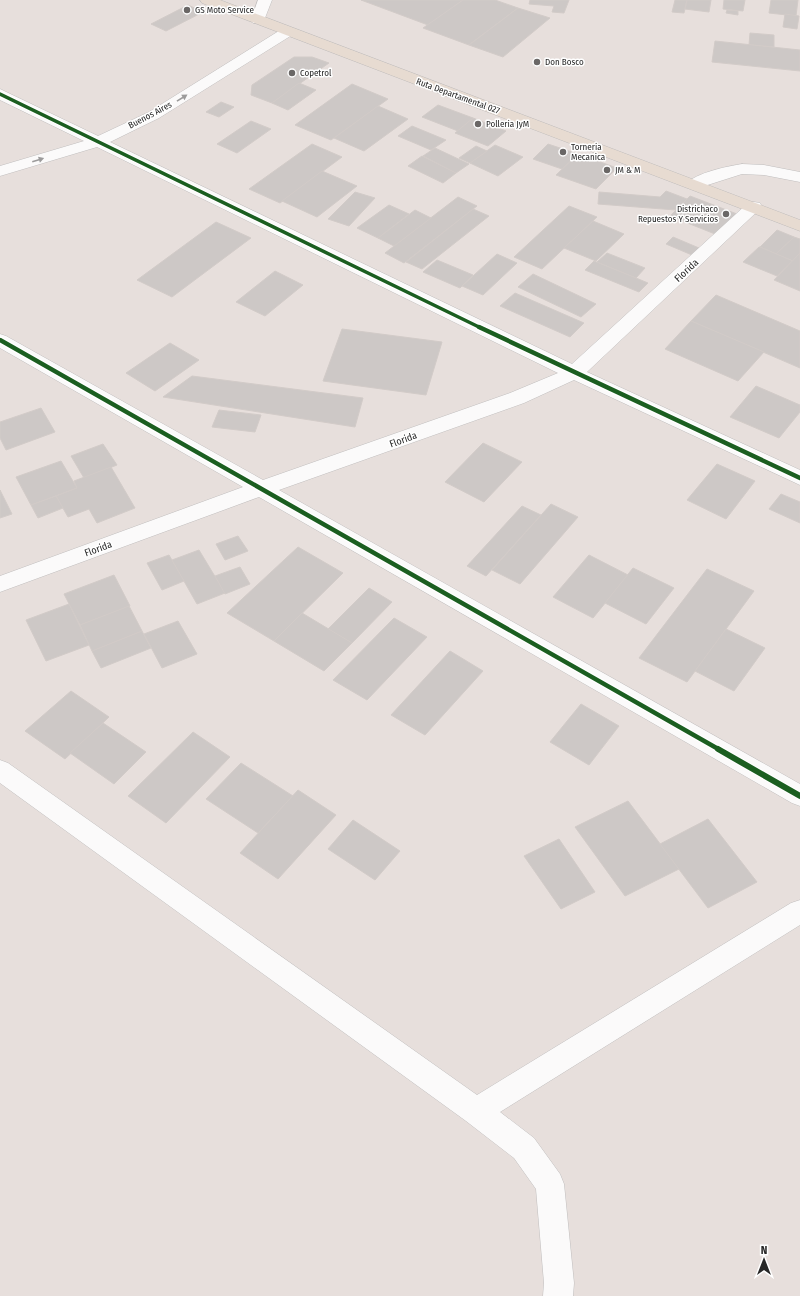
<svg xmlns="http://www.w3.org/2000/svg" width="800" height="1296" viewBox="0 0 800 1296" font-family="'Fira Sans Condensed',sans-serif">
	<style>
		.building { fill: #cdc8c6; stroke: #d2cbc8 }
		.lines { fill: none; stroke-linecap: round; stroke-linejoin: round }
		.minor-casing { stroke: #c0bebe; stroke-width: 1 }
		.major-casing { stroke: #bfbcbb; stroke-width: 1 }
		.minor { fill: #fbfafa; fill-rule: evenodd }
		.major { fill: #e7dbd1; fill-rule: evenodd }
		.cycleway-far2-casing { stroke: #fff; stroke-width: 5.5 }
		.cycleway-far1-casing { stroke: #fff; stroke-width: 7 }
		.cycleway-casing { stroke: #fff; stroke-width: 8 }
		.cycleway-far2 { stroke: #1b5e20; stroke-width: 3.5 }
		.cycleway-far1 { stroke: #1b5e20; stroke-width: 4.5 }
		.cycleway { stroke: #1b5e20; stroke-width: 6 }
		.oneway { fill: #9c9b9b }
		.poi-dot { fill: #6a6766; stroke: #fff; stroke-width: 1.5 }
		.labels { text-anchor: middle; stroke-width: 3; stroke-linejoin: round; paint-order: stroke }
		.far-poi-label { font-size: 9px; fill: #272727; stroke: #fff; text-anchor: start }
		.far-street-label { font-size: 9px; fill: #272727; stroke: #fff }
		.street-label { font-size: 10px; fill: #272727; stroke: #fff }
	</style>
	<rect width="100%" height="100%" fill="#e7dfdc"/>
	<g class="building">
		<polygon points="361,0 463,0 428,25"/>
		<polygon points="463,0 495,0 518,8 469,45 423,28"/>
		<polygon points="530,0 569,0 564,13 552,12 554,6 529,4"/>
		<polygon points="675,0 687,0 684,13 672,12"/>
		<polygon points="687,0 711,0 709,12 685,9"/>
		<polygon points="724,0 745,0 743,11 723,9"/>
		<polygon points="771,0 798,0 796,16 769,13"/>
		<polygon points="188,5 203,12 166,31 151,24"/>
		<polygon points="518,8 550,18 503,57 469,45"/>
		<polygon points="727,10 738,11 738,15 726,13"/>
		<polygon points="785,14 799,16 797,29 783,27"/>
		<polygon points="750,33 774,35 774,47 749,45"/>
		<polygon points="715,41 800,50 800,71 712,62"/>
		<polygon points="294,57 312,57 329,63 272,103 251,95 252,85"/>
		<polygon points="299,83 316,90 288,110 272,103"/>
		<polygon points="352,84 388,99 331,140 295,125"/>
		<polygon points="221,102 234,107 219,117 206,112"/>
		<polygon points="438,105 473,118 458,131 422,117"/>
		<polygon points="378,106 408,119 364,151 334,138"/>
		<polygon points="473,118 506,131 488,146 455,133"/>
		<polygon points="251,121 271,129 237,153 217,144"/>
		<polygon points="412,126 446,140 431,150 398,136"/>
		<polygon points="312,144 342,157 280,203 249,189"/>
		<polygon points="548,144 578,154 562,169 533,159"/>
		<polygon points="495,145 523,157 498,176 470,163"/>
		<polygon points="476,146 487,151 470,163 459,158"/>
		<polygon points="435,148 469,164 456,173 423,156"/>
		<polygon points="578,154 617,168 596,189 556,175"/>
		<polygon points="422,156 456,173 443,183 408,166"/>
		<polygon points="322,171 357,186 317,217 282,201"/>
		<polygon points="666,191 687,199 676,210 598,204 599,192 660,197"/>
		<polygon points="355,192 375,198 349,226 328,219"/>
		<polygon points="690,196 737,214 715,234 670,216"/>
		<polygon points="458,197 477,206 404,263 385,253"/>
		<polygon points="389,205 409,214 378,238 357,228"/>
		<polygon points="569,206 597,217 542,269 514,257"/>
		<polygon points="473,209 489,216 422,269 406,262"/>
		<polygon points="415,210 431,218 394,246 378,238"/>
		<polygon points="593,221 624,234 596,261 564,248"/>
		<polygon points="216,222 251,238 172,297 137,280"/>
		<polygon points="777,230 794,237 776,254 760,247"/>
		<polygon points="673,237 699,248 692,255 666,244"/>
		<polygon points="794,237 800,239 800,253 793,261 776,254"/>
		<polygon points="759,247 760,247 793,261 777,276 743,262"/>
		<polygon points="607,253 645,268 636,278 597,262"/>
		<polygon points="800,253 800,291 774,280"/>
		<polygon points="497,254 517,263 483,295 462,286"/>
		<polygon points="437,260 473,275 460,288 423,272"/>
		<polygon points="594,261 636,278 648,283 639,292 585,270"/>
		<polygon points="275,271 303,285 265,316 236,302"/>
		<polygon points="533,274 596,304 581,317 518,287"/>
		<polygon points="515,293 584,323 570,337 500,306"/>
		<polygon points="716,295 800,331 800,368 691,321"/>
		<polygon points="691,321 764,352 738,381 665,349"/>
		<polygon points="342,329 442,342 426,395 323,381"/>
		<polygon points="170,343 199,360 155,391 126,373"/>
		<polygon points="192,376 363,398 355,427 163,397"/>
		<polygon points="756,386 800,405 800,412 779,438 730,417"/>
		<polygon points="41,408 55,432 6,450 0,438 0,422"/>
		<polygon points="219,410 261,415 255,432 212,427"/>
		<polygon points="483,443 522,462 484,502 445,482"/>
		<polygon points="103,444 117,465 84,478 71,456"/>
		<polygon points="61,461 77,488 31,505 16,477"/>
		<polygon points="717,464 755,481 726,519 687,500"/>
		<polygon points="111,467 135,508 97,523 89,509 68,517 56,496 77,488 74,481"/>
		<polygon points="0,490 12,514 0,518"/>
		<polygon points="781,494 800,502 800,523 769,509"/>
		<polygon points="56,496 63,508 38,518 31,505"/>
		<polygon points="551,504 578,517 520,584 492,570"/>
		<polygon points="522,506 541,515 486,576 467,566"/>
		<polygon points="238,536 248,551 225,560 216,544"/>
		<polygon points="298,547 343,573 274,641 227,613"/>
		<polygon points="199,550 225,593 197,604 172,560"/>
		<polygon points="169,555 184,581 162,590 147,563"/>
		<polygon points="589,555 628,575 593,618 553,597"/>
		<polygon points="240,567 250,584 225,594 215,576"/>
		<polygon points="633,568 674,588 646,624 605,603"/>
		<polygon points="707,569 754,591 687,682 639,658"/>
		<polygon points="114,575 130,606 80,625 64,594"/>
		<polygon points="369,588 392,602 352,643 328,629"/>
		<polygon points="69,604 89,645 46,661 26,620"/>
		<polygon points="129,606 142,631 92,651 80,625"/>
		<polygon points="302,613 352,643 324,671 274,641"/>
		<polygon points="394,618 427,637 367,700 333,680"/>
		<polygon points="178,621 197,654 162,668 144,634"/>
		<polygon points="726,629 765,648 734,691 695,671"/>
		<polygon points="142,631 151,648 101,668 92,651"/>
		<polygon points="450,651 483,671 425,735 391,715"/>
		<polygon points="71,691 109,717 65,759 25,731"/>
		<polygon points="581,704 619,726 589,765 550,742"/>
		<polygon points="103,723 146,752 114,784 70,753"/>
		<polygon points="193,732 230,757 166,823 128,796"/>
		<polygon points="241,763 293,796 258,833 206,799"/>
		<polygon points="298,790 336,815 278,879 240,853"/>
		<polygon points="628,801 679,869 625,896 575,827"/>
		<polygon points="708,819 757,882 708,908 660,844"/>
		<polygon points="353,820 400,851 375,880 328,849"/>
		<polygon points="559,839 595,892 561,909 524,856"/>
	</g>
	<g class="lines">
		<defs>
			<g id="minor">
				<polygon points="258,0 272,0 263,23 253,23 251,20"/>
				<polygon points="287,28 292,29 294,32 292,35 159,118 110,142 572,364 748,203 754,202 760,203 762,207 587,372 800,470 800,485 574,380 524,403 279,490 800,784 800,806 792,803 259,497 0,592 0,576 243,487 0,348 0,334 6,336 263,480 510,393 558,373 97,147 0,176 0,166 84,141 0,100 0,89 98,136 149,112 282,29"/>
				<path d="M742 164 764 165 800 172V182L764 175 742 174 695 189 689 187 687 184C694 173 729 166 742 164Z"/>
				<polygon points="0,760 8,763 477,1095 791,903 800,900 800,925 500,1112 534,1138 560,1174 564,1184 574,1283 573,1296 543,1296 544,1283 536,1189 514,1158 466,1121 0,783"/>
			</g>
			<polygon id="major" points="200,0 220,0 800,220 800,231 202,3"/>
		</defs>
		<use href="#minor" class="minor-casing"/>
		<use href="#major" class="major-casing"/>
		<use href="#minor" class="minor"/>
		<use href="#major" class="major"/>
		<defs>
			<polyline id="cycleway-far2" points="0,94 481,328"/>
			<g id="cycleway-far1">
				<polyline points="479,327 800,478"/>
				<polyline points="0,340 720,750"/>
			</g>
			<polyline id="cycleway" points="718,749 800,796"/>
		</defs>
		<use href="#cycleway-far2" class="cycleway-far2-casing"/>
		<use href="#cycleway-far1" class="cycleway-far1-casing"/>
		<use href="#cycleway" class="cycleway-casing"/>
		<use href="#cycleway-far2" class="cycleway-far2"/>
		<use href="#cycleway-far1" class="cycleway-far1"/>
		<use href="#cycleway" class="cycleway"/>
	</g>
	<defs><path id="oneway-solid" d="M-6-.8H1V-3.2L6.5 0L1 3.2V.8H-6Z"/></defs>
	<g class="oneway">
		<use href="#oneway-solid" transform="translate(182 98) rotate(-32)"/>
		<use href="#oneway-solid" transform="translate(38 160) rotate(-17)"/>
	</g>
	<g class="poi-dot">
		<circle cx="187" cy="10" r="4"/>
		<circle cx="537" cy="62" r="4"/>
		<circle cx="292" cy="73" r="4"/>
		<circle cx="478" cy="124" r="4"/>
		<circle cx="563" cy="152" r="4"/>
		<circle cx="607" cy="170" r="4"/>
		<circle cx="726" cy="214" r="4"/>
	</g>
	<g class="labels">
		<g class="far-poi-label">
			<text x="195" y="13">GS Moto Service</text>
			<text x="545" y="65">Don Bosco</text>
			<text x="300" y="76">Copetrol</text>
			<text x="486" y="127">Polleria JyM</text>
			<text x="571" y="150">Torneria<tspan x="571" dy="10">Mecanica</tspan></text>
			<text x="615" y="173">JM &amp; M</text>
			<text x="718" y="212" text-anchor="end">Districhaco<tspan x="718" dy="10">Repuestos Y Servicios</tspan></text>
		</g>
		<g class="far-street-label">
			<text transform="translate(458 96) rotate(20)" y="3">Ruta Departamental 027</text>
			<text transform="translate(150 115) rotate(-28)" y="3">Buenos Aires</text>
		</g>
		<g class="street-label">
			<text transform="translate(686 270) rotate(-43)" y="4">Florida</text>
			<text transform="translate(403 439) rotate(-20)" y="4">Florida</text>
			<text transform="translate(98 548) rotate(-20)" y="4">Florida</text>
		</g>
	</g>
	<g transform="translate(764 1260)" stroke="#ffffff" stroke-width="3" paint-order="stroke">
	<path d="M0-3L7 15L0 10L-7 15Z" fill="#272727"/>
	<text y="-6" font-size="11" font-weight="bold" text-anchor="middle" fill="#272727">N</text>
	</g>
</svg>
